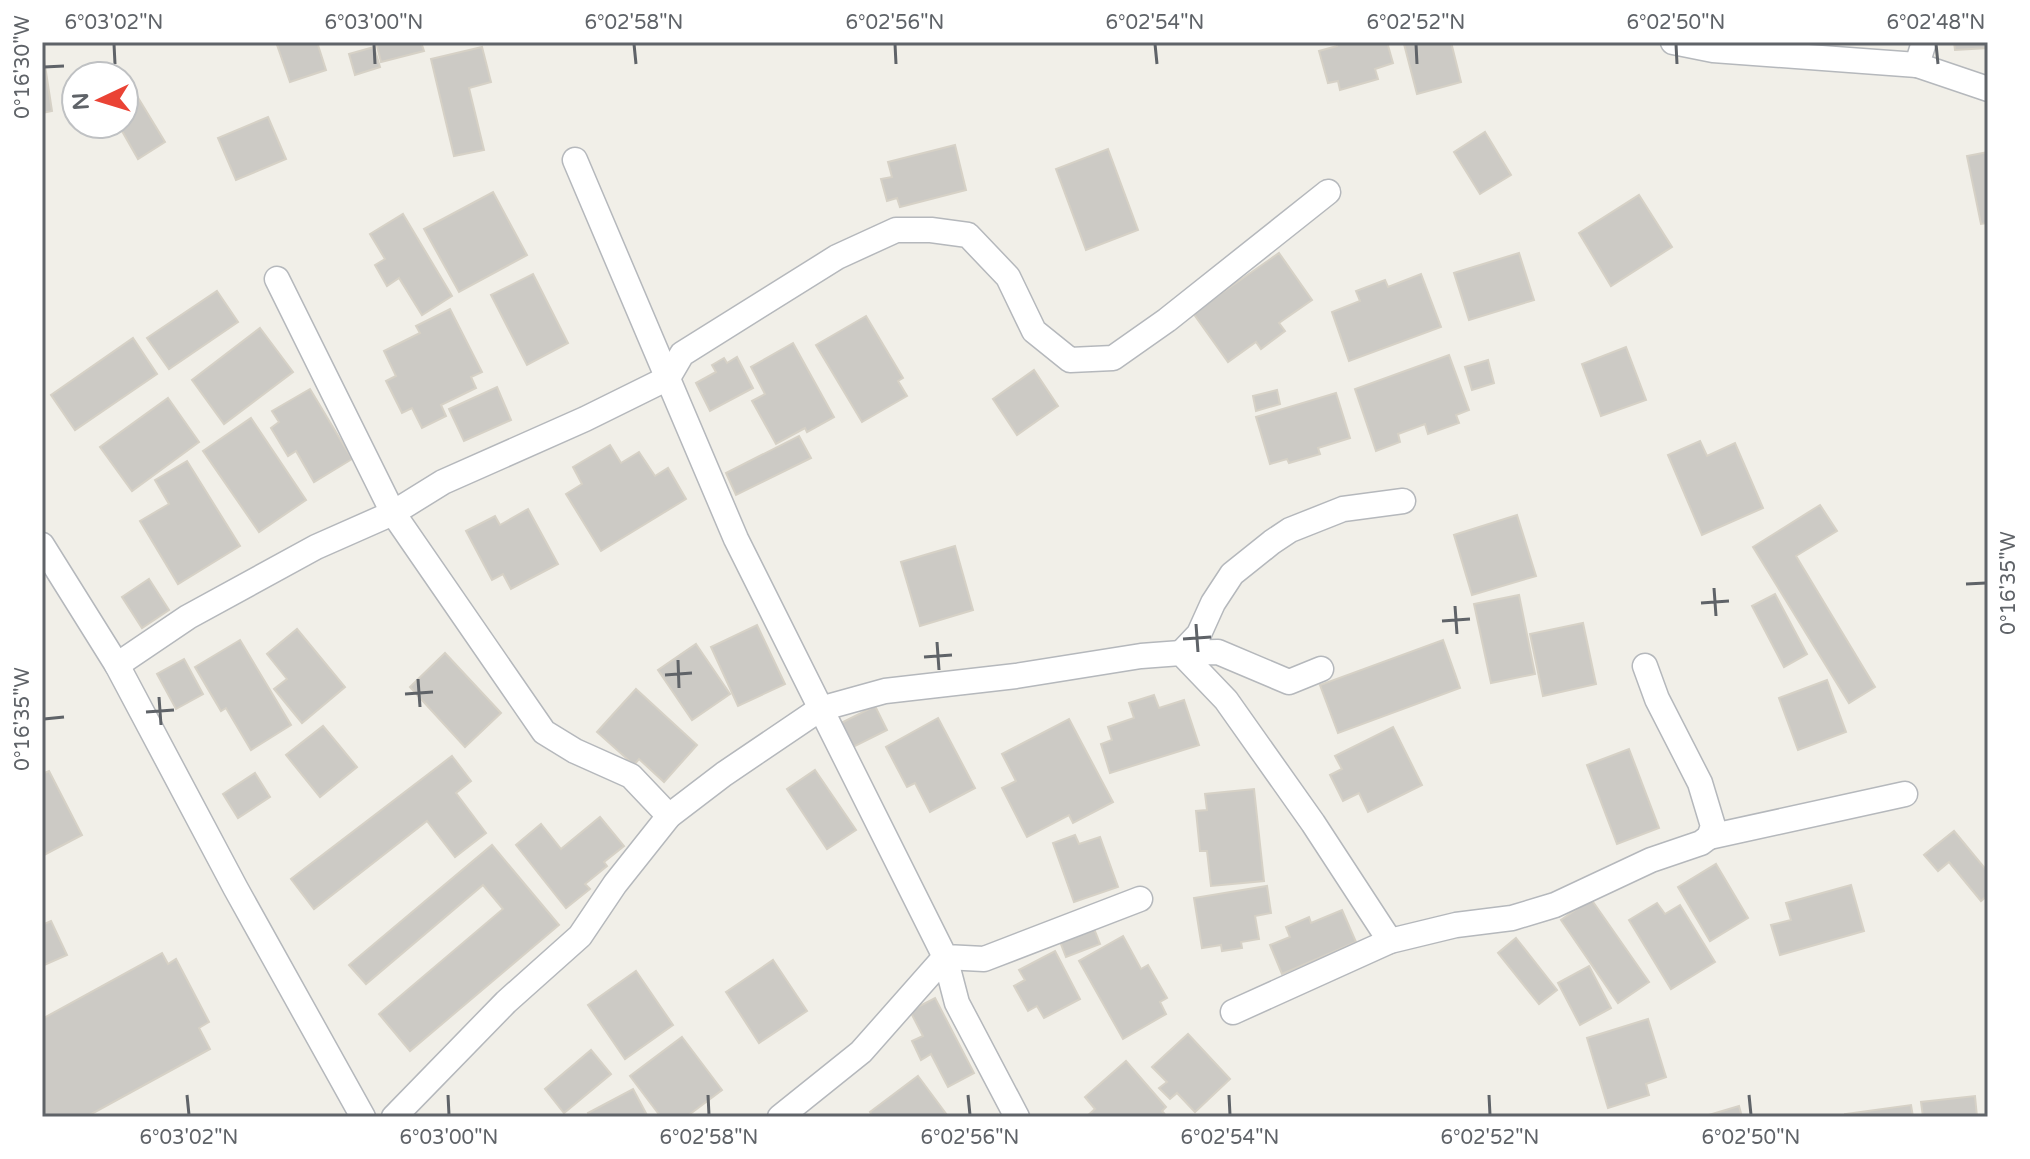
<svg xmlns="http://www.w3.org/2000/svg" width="2030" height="1159" viewBox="0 0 2030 1159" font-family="'Varela Round',sans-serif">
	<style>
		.building { fill: #cccac5; stroke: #d6d1c6; stroke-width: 2 }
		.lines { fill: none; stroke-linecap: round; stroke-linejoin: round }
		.minor-casing { stroke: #b5b8bc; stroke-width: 27 }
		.minor { stroke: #fff; stroke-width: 24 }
		.ticks { fill: none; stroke: #5f6368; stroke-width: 3 }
		.neatline { fill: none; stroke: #5f6368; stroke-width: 3 }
		.ticks-label { font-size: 20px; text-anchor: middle; fill: #5f6368 }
	</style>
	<rect width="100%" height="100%" fill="#f1efe8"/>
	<g class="building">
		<polygon points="276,42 317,42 326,70 290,82"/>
		<polygon points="376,42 421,42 424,51 381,62"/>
		<polygon points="1336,42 1387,42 1393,63 1375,69 1378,79 1340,90 1338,81 1328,83 1319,51 1337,46"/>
		<polygon points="1413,42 1451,42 1461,82 1417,94 1404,44"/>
		<polygon points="1954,42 1988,42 1988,48 1955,50"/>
		<polygon points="374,47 380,67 355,75 349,54"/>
		<polygon points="482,47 491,82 469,88 484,150 454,156 431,59"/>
		<polygon points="42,59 44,59 52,111 42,113"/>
		<polygon points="137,96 165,142 138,159 118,124 124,124 124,105"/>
		<polygon points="268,117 286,159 236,180 218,138"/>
		<polygon points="1485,132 1511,175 1480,194 1454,152"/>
		<polygon points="955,145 966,190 900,207 897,198 887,201 881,179 892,177 888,162"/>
		<polygon points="1108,149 1138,230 1086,250 1056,169"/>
		<polygon points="1988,152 1988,223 1981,224 1967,156"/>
		<polygon points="493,192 527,255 459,292 424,229"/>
		<polygon points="1639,195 1672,247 1611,286 1579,233"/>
		<polygon points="403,214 452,296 422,315 399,278 387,286 375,265 385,259 370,234"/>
		<polygon points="1279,253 1312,300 1279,323 1285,331 1261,349 1256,342 1228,362 1193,313"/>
		<polygon points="1519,253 1534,300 1469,320 1454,273"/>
		<polygon points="533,274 568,343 527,365 491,295"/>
		<polygon points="1421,274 1441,327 1349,361 1332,312 1360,301 1356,291 1385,280 1388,287"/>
		<polygon points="217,291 238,322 169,369 147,338"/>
		<polygon points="450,309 482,372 471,377 476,388 441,405 446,416 422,428 412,408 402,413 386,381 396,376 384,351 420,333 416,326"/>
		<polygon points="866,316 903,378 898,381 907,396 862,422 816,345"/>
		<polygon points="260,328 293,372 224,424 192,380"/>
		<polygon points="133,338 157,374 75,430 51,395"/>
		<polygon points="793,343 834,417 807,432 805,428 776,444 752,401 765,394 751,367"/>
		<polygon points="1626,347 1646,400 1601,416 1582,364"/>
		<polygon points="1449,355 1469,410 1456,415 1459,423 1428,434 1425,424 1398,434 1400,442 1376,451 1355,389"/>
		<polygon points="737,357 753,388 710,411 696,383 716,372 712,365 724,358 727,363"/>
		<polygon points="1488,360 1494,383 1472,390 1465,367"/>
		<polygon points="1034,370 1058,406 1017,435 993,399"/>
		<polygon points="497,387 511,420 464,441 449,409"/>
		<polygon points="310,389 352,459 314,482 296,451 288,456 271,428 279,422 272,411"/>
		<polygon points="1277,390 1280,404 1256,411 1253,396"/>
		<polygon points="1336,393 1350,438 1318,448 1320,454 1289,463 1287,459 1270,464 1256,417"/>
		<polygon points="168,398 199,442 132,491 100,447"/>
		<polygon points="251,418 306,500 259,532 203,451"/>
		<polygon points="799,436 811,458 736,495 726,473"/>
		<polygon points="1700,441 1707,456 1735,443 1763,508 1702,535 1668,455"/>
		<polygon points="610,445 621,463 639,452 655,476 668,468 686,499 601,551 566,494 582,484 573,467"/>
		<polygon points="187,461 240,546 178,584 140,521 169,504 155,480"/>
		<polygon points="1820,505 1837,531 1796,556 1875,687 1849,703 1753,547"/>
		<polygon points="528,509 558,564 511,589 503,574 492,580 466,531 495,516 500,525"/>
		<polygon points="1517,515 1536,576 1472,595 1454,535"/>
		<polygon points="955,546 973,610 920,626 901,562"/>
		<polygon points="149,579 169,610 142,628 122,597"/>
		<polygon points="1775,594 1807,654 1784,667 1752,606"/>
		<polygon points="1519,595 1535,674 1491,683 1474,604"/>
		<polygon points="1583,623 1596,684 1543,696 1530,634"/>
		<polygon points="757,625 785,684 738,706 711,647"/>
		<polygon points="297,629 345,687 302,723 274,689 287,679 267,654"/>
		<polygon points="240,640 291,725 251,750 226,708 221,711 195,667"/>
		<polygon points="1443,640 1460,688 1338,733 1320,685"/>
		<polygon points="696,644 730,694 692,720 658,670"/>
		<polygon points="445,653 501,713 465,747 410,687"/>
		<polygon points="184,659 203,694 176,709 157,674"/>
		<polygon points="1827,680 1846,732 1798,750 1779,698"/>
		<polygon points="636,689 697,745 664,782 639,759 634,765 597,732"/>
		<polygon points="1154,695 1159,708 1184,700 1199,745 1110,773 1101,744 1112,740 1108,727 1134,718 1129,703"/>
		<polygon points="875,706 887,730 845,751 833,727"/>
		<polygon points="938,718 975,788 930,812 915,783 907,787 886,747"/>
		<polygon points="1069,719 1113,802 1073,823 1069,815 1027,837 1002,788 1016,781 1002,754"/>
		<polygon points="323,726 357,767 320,797 286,755"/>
		<polygon points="1393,727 1422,785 1368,812 1359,793 1343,801 1330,775 1342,769 1335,756"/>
		<polygon points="1629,749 1659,828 1617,844 1587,765"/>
		<polygon points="452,756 471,781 456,793 486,833 455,857 427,821 314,909 291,879"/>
		<polygon points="815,770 856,830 827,849 787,789"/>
		<polygon points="49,771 82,835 42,856 42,774"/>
		<polygon points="255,773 270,797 238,818 223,794"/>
		<polygon points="1254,789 1264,881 1211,886 1207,851 1200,851 1196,811 1207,810 1205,794"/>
		<polygon points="600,817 624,846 604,862 607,866 585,884 590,889 566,908 516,845 541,824 561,849"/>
		<polygon points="1954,831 1988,872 1988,895 1981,901 1949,862 1938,871 1924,855"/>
		<polygon points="1075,835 1079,844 1100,837 1118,887 1074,902 1053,843"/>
		<polygon points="492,845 559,925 410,1051 379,1014 503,909 483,885 366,984 349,965"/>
		<polygon points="1716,864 1748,918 1710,941 1678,887"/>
		<polygon points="1851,885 1864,931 1780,955 1771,925 1791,920 1786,903"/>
		<polygon points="1267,886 1271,913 1255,916 1259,939 1241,942 1242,948 1222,951 1221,945 1202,948 1194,898"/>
		<polygon points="1591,899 1649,982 1618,1003 1561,920"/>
		<polygon points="1657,903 1665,914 1680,905 1715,962 1671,989 1629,920"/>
		<polygon points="1342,910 1356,942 1282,974 1270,945 1290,937 1286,927 1309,917 1311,923"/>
		<polygon points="51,921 67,955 42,966 42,925"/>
		<polygon points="1093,926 1100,944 1066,957 1059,939"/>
		<polygon points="1123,936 1141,969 1148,965 1167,998 1160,1002 1166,1014 1123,1039 1079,961"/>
		<polygon points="1516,938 1557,990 1539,1004 1498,953"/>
		<polygon points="1055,951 1080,999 1044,1018 1037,1006 1028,1011 1014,986 1025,980 1019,970"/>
		<polygon points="162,953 168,964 176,959 209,1022 199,1028 210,1049 86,1117 42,1117 42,1019"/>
		<polygon points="773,960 807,1011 759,1043 726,992"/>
		<polygon points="1589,966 1611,1008 1580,1025 1558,983"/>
		<polygon points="636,971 673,1025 625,1059 588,1005"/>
		<polygon points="935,998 974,1073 948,1087 931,1054 921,1060 912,1041 923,1036 910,1011"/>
		<polygon points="1648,1019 1666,1077 1646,1084 1649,1095 1608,1108 1587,1038"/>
		<polygon points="1188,1034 1230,1079 1195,1112 1177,1093 1170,1099 1159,1088 1167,1082 1152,1067"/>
		<polygon points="682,1037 722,1090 686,1117 661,1117 630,1076"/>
		<polygon points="591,1050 611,1074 564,1113 545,1089"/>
		<polygon points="1126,1061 1166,1107 1162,1111 1167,1117 1086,1117 1095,1109 1085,1097"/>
		<polygon points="918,1076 947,1115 873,1117 870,1112"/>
		<polygon points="633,1089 648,1117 590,1117 588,1113"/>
		<polygon points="1975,1096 1977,1117 1923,1117 1921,1102"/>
		<polygon points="1911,1105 1913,1117 1845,1117 1845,1114"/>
		<polygon points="1739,1106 1742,1117 1702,1117"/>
	</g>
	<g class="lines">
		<defs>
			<g id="minor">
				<polyline points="1673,42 1713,50 1917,65 1988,89"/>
				<polyline points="1917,65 1924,42"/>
				<polyline points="575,160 736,539 945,957 984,959 1140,899"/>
				<polyline points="277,279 393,513 544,732 575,751 631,776 669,816"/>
				<polyline points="42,545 117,665 236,889 363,1117"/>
				<polyline points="117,665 188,617 316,547 393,513 443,482 585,419 668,378 682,354 837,257 896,230 931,230 968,235 1008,277 1034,331 1070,360 1113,358 1167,320 1328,192"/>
				<polyline points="1321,669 1289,682 1218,652 1181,653 1199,634 1213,603 1232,574 1272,542 1290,530 1343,509 1403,501"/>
				<polyline points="1709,837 1905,794"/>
				<polyline points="1233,1012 1390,941 1456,925 1512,918 1555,905 1651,860 1701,843 1709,837 1713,826 1700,783 1657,699 1645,666"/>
				<polyline points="394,1117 506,1002 580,936 615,884 669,816 724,774 820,709 885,691 1016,676 1141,656 1181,653 1226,700 1313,823 1390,941"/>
				<polyline points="780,1117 861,1052 945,957 957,1003 1017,1117"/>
			</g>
		</defs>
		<use href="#minor" class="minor-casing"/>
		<use href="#minor" class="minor"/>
	</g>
	<path class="ticks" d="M114 44 115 64M374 44 375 64M634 44 636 64M895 44 896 64M1155 44 1157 64M1416 44 1417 64M1676 44 1677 64M1936 44 1938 64M44 67 64 66M1966 584 1986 583M1714 588 1716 616M1701 603 1729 601M1455 606 1457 634M1442 621 1470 619M1196 624 1198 652M1183 639 1211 637M937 642 939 670M924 657 952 655M678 660 679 688M665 675 692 673M418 679 420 707M405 694 433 692M159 697 161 725M146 712 174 710M44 719 64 717M187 1095 189 1115M448 1095 449 1115M708 1095 709 1115M968 1095 970 1115M1229 1095 1230 1115M1489 1095 1490 1115M1749 1095 1751 1115"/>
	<rect width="2030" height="1159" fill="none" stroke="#ffffff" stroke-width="88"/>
	<g transform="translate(100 100) rotate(266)"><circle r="38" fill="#ffffff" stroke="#bfc1c3" stroke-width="2"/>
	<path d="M0-6L14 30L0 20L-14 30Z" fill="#ea4335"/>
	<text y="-12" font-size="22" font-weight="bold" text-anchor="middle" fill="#5f6368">N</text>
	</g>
	<rect x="44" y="44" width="1942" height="1071" class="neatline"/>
	<g class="ticks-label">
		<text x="114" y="29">6°03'02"N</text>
		<text x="374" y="29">6°03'00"N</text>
		<text x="634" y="29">6°02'58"N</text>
		<text x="895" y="29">6°02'56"N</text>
		<text x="1155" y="29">6°02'54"N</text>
		<text x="1416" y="29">6°02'52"N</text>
		<text x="1676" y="29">6°02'50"N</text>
		<text x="1936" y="29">6°02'48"N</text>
		<text transform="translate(22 67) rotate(-90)" y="7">0°16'30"W</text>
		<text transform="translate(2008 583) rotate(-90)" y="7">0°16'35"W</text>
		<text transform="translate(22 719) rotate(-90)" y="7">0°16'35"W</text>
		<text x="189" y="1144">6°03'02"N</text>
		<text x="449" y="1144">6°03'00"N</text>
		<text x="709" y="1144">6°02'58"N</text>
		<text x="970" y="1144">6°02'56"N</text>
		<text x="1230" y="1144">6°02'54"N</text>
		<text x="1490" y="1144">6°02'52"N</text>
		<text x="1751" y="1144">6°02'50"N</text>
	</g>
</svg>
